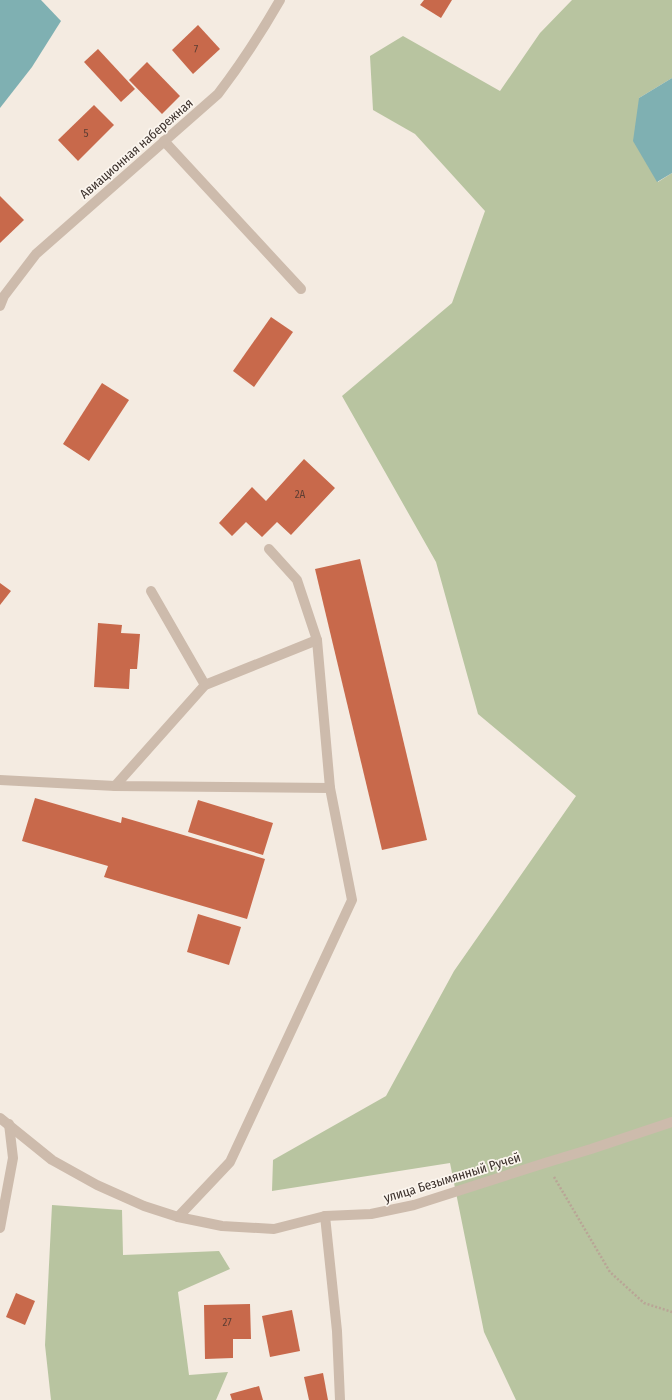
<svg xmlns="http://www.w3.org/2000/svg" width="672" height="1400" viewBox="0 0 672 1400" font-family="'Fira Sans Condensed',sans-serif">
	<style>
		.green { fill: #b8c4a0 }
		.water { fill: #7fb0b2 }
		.building { fill: #c8694b }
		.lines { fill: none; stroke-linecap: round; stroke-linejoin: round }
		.path { stroke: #b9a596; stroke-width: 2.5; stroke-dasharray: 2 2; stroke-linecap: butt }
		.lane { stroke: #cdbbac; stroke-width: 10 }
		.street { stroke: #cdbbac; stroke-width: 10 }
		.labels { text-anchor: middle; stroke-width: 3.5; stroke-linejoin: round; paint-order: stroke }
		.number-label { font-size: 11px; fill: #5e3e33 }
		.street-label { font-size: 13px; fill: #3b302b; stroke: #fbf5ee }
	</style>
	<rect width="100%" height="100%" fill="#f4ebe1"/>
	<g class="green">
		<polygon points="572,0 672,0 672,78 639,98 658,182 672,173 672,1400 516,1400 484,1332 450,1163 272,1191 273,1160 386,1096 454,971 576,796 478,714 436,562 342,396 452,303 485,211 415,134 373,110 370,56 403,36 500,91 540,33"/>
		<polygon points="52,1205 122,1210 123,1255 219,1251 230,1269 178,1292 189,1375 228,1372 216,1400 51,1400 45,1345"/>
	</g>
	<g class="water">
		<polygon points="0,0 41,0 61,21 32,67 0,108"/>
		<polygon points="672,78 672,173 657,182 633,141 639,98"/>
	</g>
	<g class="building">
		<polygon points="424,0 452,0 441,18 420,5"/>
		<polygon points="198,25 220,49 193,74 172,50"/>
		<polygon points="98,49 135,89 121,102 84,62"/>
		<polygon points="147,62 180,96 162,114 129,80"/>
		<polygon points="94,105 114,125 78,161 58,140"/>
		<polygon points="0,196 24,220 0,243"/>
		<polygon points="271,317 293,332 254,387 233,371"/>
		<polygon points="102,383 129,400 89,461 63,444"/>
		<polygon points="304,459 335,488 291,535 277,522 262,537 246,522 232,536 219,523 252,487 266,501"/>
		<polygon points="360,559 427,840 382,850 315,569"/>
		<polygon points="0,583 11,591 0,605"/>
		<polygon points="98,623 122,625 121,633 140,634 137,669 130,669 129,689 94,687"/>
		<polygon points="35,798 121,823 122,817 265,859 247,919 104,877 108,866 22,841"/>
		<polygon points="198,800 273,823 263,855 188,832"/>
		<polygon points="198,914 241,927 229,965 187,952"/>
		<polygon points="16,1293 35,1301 25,1325 6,1317"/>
		<polygon points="250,1304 251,1339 233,1339 233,1358 205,1359 204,1305"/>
		<polygon points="292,1310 300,1351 270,1357 262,1316"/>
		<polygon points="323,1373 328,1400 309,1400 304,1377"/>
		<polygon points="259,1386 263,1400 232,1400 230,1394"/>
	</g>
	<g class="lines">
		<polyline class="path" points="554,1177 610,1272 644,1303 672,1312"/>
		<g class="lane">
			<polyline points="164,141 301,289"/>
			<polyline points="269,549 297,580 317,640 330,788"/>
			<polyline points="151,591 205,685"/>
			<polyline points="0,780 115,786 330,788 352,900 230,1162 178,1217"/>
			<polyline points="115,786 205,685 317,640"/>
			<polyline points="325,1216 337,1331 340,1400"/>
		</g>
		<g class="street">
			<path d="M0 306 4 296 36 254 218 94C241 64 261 33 280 0"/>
			<polyline points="0,1118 52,1160 97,1185 144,1206 178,1217 222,1226 274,1229 325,1216 371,1214 414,1205 545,1163 591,1149 672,1122"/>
			<polyline points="0,1228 13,1158 9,1124"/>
		</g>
	</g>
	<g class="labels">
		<g class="number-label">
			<text x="196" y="53">7</text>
			<text x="86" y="137">5</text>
			<text x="300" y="498">2А</text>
			<text x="227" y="1326">27</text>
		</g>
		<g class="street-label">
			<text transform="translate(136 148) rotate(-41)" y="5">Авиационная набережная</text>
			<text transform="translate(452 1177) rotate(-17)" y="5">улица Безымянный Ручей</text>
		</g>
	</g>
</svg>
